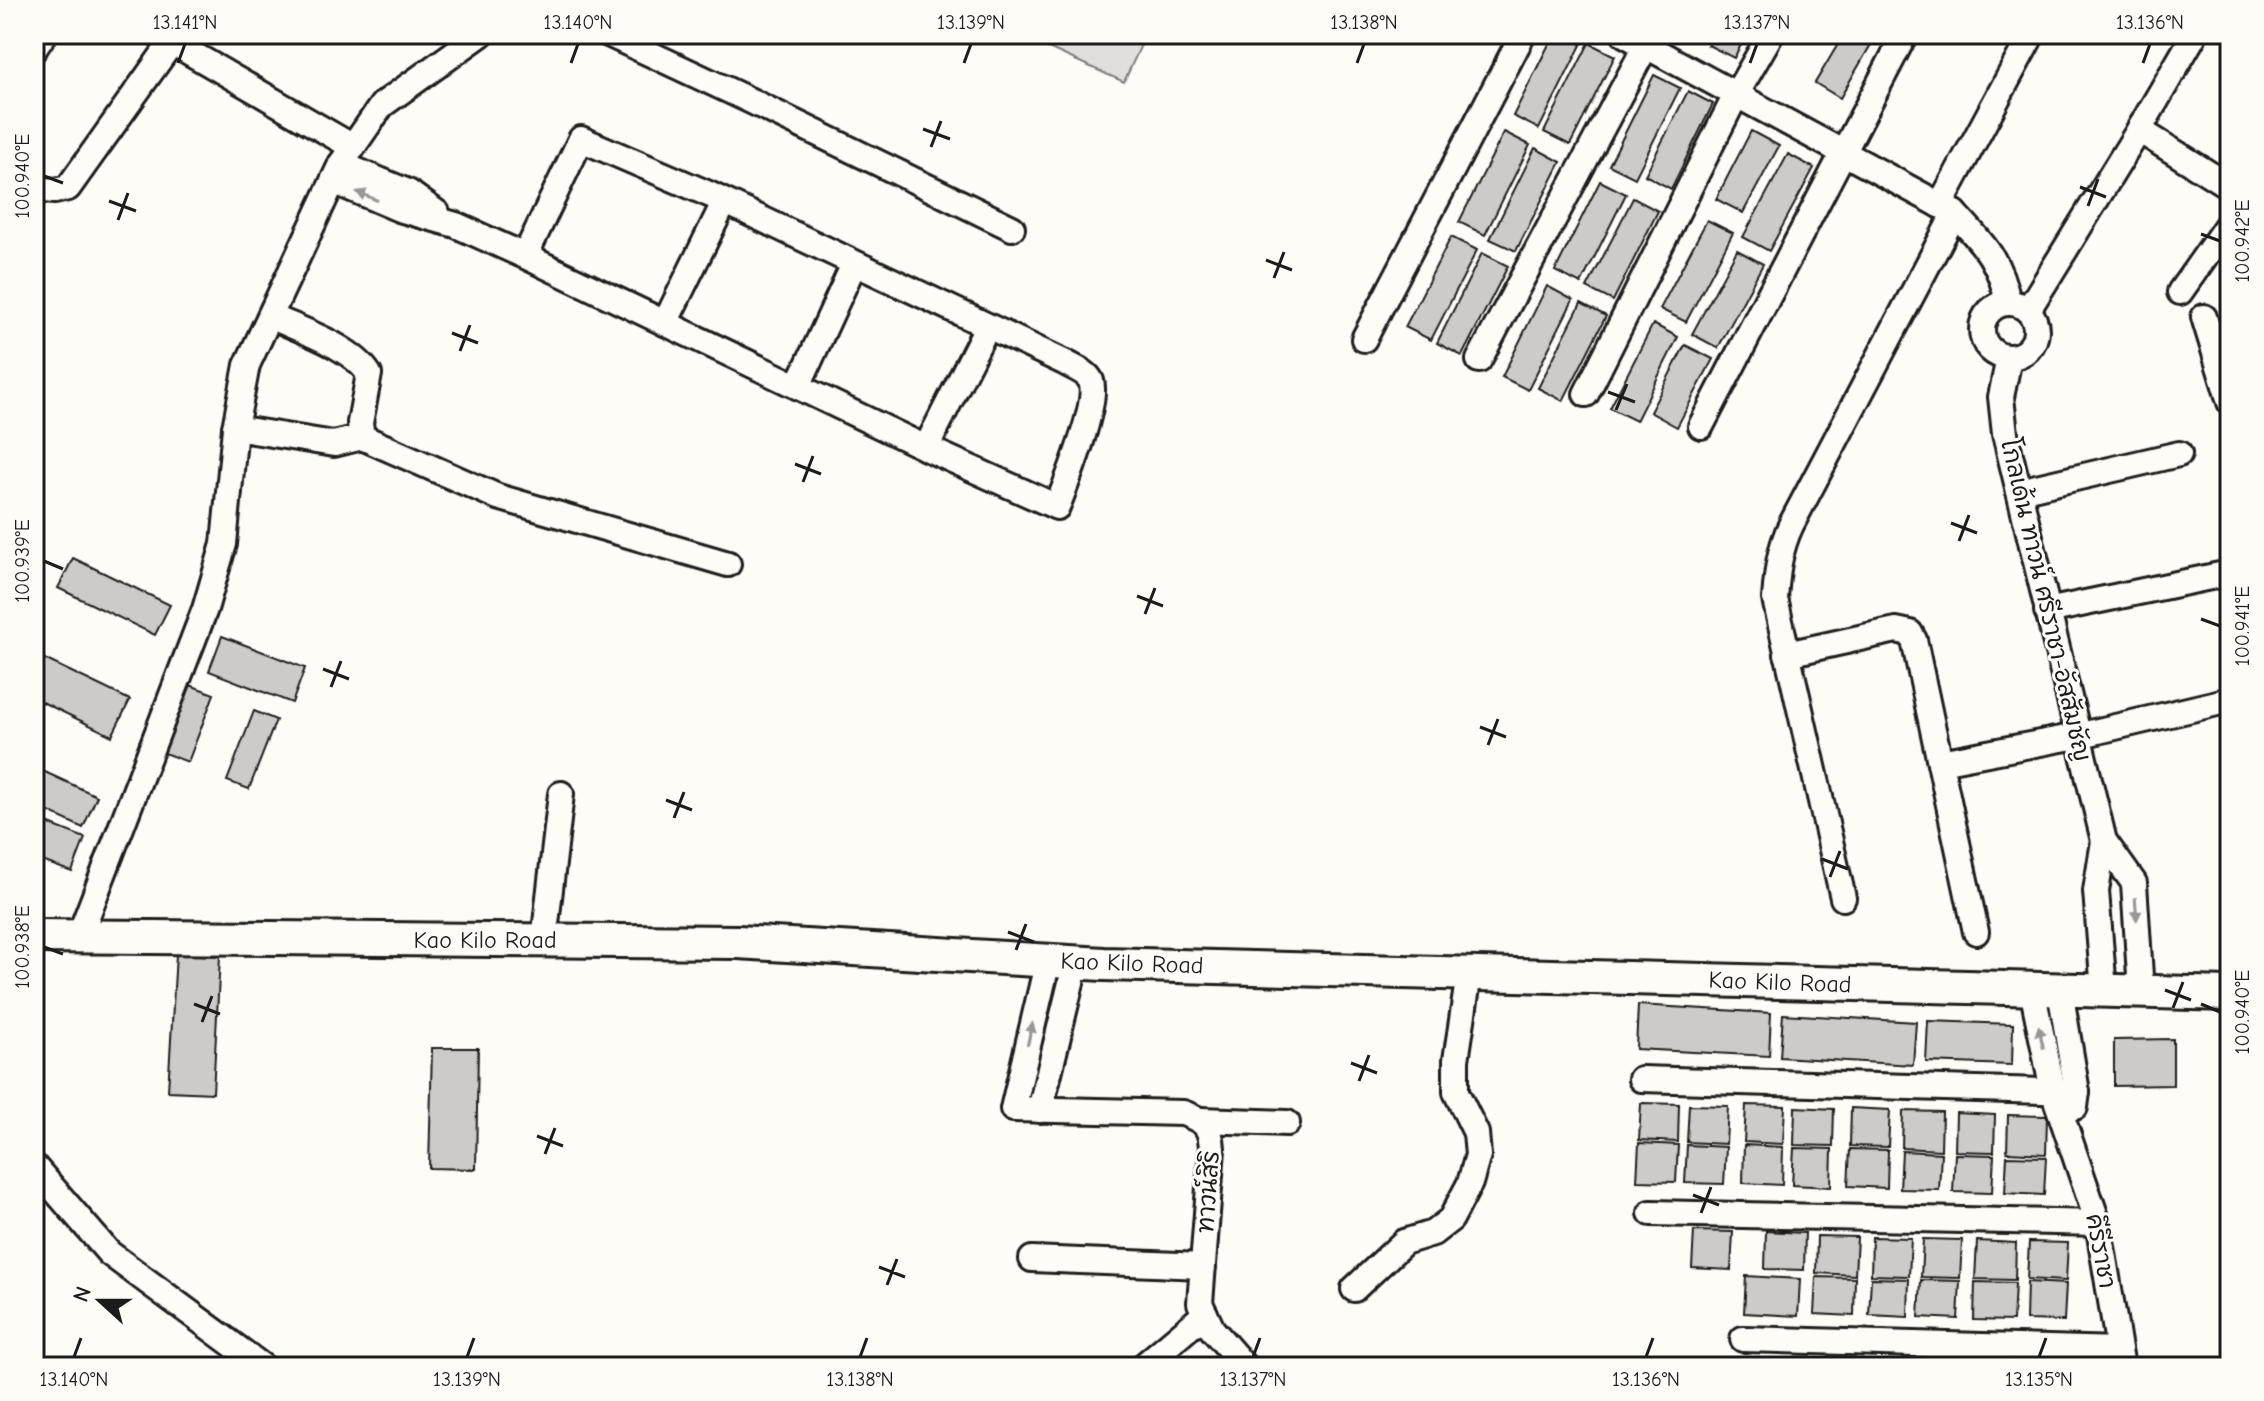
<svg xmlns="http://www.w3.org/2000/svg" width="2264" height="1401" viewBox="0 0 2264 1401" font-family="'Comic Neue','Playpen Sans Thai',sans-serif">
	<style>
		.green { fill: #e0dfdb; stroke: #7e7e7c; stroke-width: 2 }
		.building { fill: #cccbc8; stroke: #1c1c1c; stroke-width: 2 }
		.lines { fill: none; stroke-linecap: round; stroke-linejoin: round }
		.minor-casing { stroke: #1c1c1c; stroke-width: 30 }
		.secondary-casing { stroke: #1c1c1c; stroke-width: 38 }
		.minor { stroke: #fdfcf7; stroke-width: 24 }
		.secondary { stroke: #fdfcf7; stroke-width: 32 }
		.oneway { fill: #989794 }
		.ticks { fill: none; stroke: #1c1c1c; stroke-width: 3 }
		.labels { text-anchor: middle; stroke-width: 6; stroke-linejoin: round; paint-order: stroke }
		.street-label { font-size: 24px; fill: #1c1c1c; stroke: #fdfcf7 }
		.neatline { fill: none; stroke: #1c1c1c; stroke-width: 3 }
		.ticks-label { font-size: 20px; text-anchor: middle; fill: #1c1c1c }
	</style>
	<rect width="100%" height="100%" fill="#fdfcf7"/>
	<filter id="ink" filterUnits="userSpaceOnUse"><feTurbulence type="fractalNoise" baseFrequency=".0125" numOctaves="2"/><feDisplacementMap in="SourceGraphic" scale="16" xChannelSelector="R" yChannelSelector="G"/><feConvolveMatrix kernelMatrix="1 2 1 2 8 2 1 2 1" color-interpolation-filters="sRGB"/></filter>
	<g filter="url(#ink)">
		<polygon class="green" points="1017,34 1146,34 1124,82"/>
		<g class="building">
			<polygon points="1554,34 1574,34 1584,39 1539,129 1513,116"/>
			<polygon points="1714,34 1747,34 1734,58 1708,45"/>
			<polygon points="1844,34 1877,34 1840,98 1815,83"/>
			<polygon points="1589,43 1615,56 1570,145 1544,132"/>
			<polygon points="1654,75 1680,88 1635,178 1609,165"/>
			<polygon points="1688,91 1713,104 1671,189 1645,175"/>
			<polygon points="1751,131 1779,146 1743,213 1716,199"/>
			<polygon points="1504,132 1530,145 1485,235 1459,222"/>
			<polygon points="1535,148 1561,162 1516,251 1490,239"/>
			<polygon points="1788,154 1814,168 1769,251 1743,237"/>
			<polygon points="1600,181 1626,194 1581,284 1555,271"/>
			<polygon points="1633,198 1658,211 1613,301 1587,288"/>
			<polygon points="1707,220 1733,233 1686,322 1660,309"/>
			<polygon points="1451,237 1477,250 1431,340 1405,327"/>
			<polygon points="1737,250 1763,264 1718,348 1692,334"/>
			<polygon points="1482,253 1508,266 1462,356 1437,343"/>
			<polygon points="1547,286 1573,300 1528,390 1502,377"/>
			<polygon points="1581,303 1606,316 1563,401 1538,388"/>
			<polygon points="1653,324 1678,337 1636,421 1610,408"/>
			<polygon points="1685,345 1713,359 1677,427 1650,412"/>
			<polygon points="73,558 170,605 155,635 58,588"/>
			<polygon points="222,636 305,668 292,703 209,671"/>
			<polygon points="34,654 130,700 112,736 34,698"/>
			<polygon points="190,685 214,694 188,762 164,753"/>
			<polygon points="254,711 276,720 249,789 227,781"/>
			<polygon points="34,767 97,796 83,828 34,805"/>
			<polygon points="34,818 85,838 72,872 34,858"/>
			<polygon points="176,954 220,956 213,1093 168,1091"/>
			<polygon points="1638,1005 1771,1013 1769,1056 1636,1049"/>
			<polygon points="1783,1014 1916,1022 1913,1065 1780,1057"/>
			<polygon points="1928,1021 2013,1024 2012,1065 1926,1062"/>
			<polygon points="2173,1039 2173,1085 2114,1086 2114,1040"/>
			<polygon points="432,1048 478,1048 476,1169 429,1168"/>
			<polygon points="1641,1103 1679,1104 1678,1142 1639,1140"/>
			<polygon points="1689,1105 1728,1106 1726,1144 1687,1142"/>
			<polygon points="1746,1105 1785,1106 1783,1144 1744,1142"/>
			<polygon points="1795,1107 1834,1109 1833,1146 1794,1145"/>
			<polygon points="1851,1108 1890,1110 1888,1147 1850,1146"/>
			<polygon points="1903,1111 1942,1112 1941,1150 1902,1148"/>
			<polygon points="1956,1113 1995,1115 1994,1152 1955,1151"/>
			<polygon points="2008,1115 2047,1116 2046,1154 2007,1152"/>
			<polygon points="1639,1143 1678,1145 1676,1182 1637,1181"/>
			<polygon points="1687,1145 1726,1147 1724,1184 1685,1183"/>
			<polygon points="1744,1145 1783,1147 1782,1185 1743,1183"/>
			<polygon points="1794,1148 1832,1149 1831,1187 1792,1185"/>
			<polygon points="1850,1149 1888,1150 1887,1188 1848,1186"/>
			<polygon points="1902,1151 1941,1153 1939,1190 1900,1189"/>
			<polygon points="1955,1154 1994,1155 1992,1193 1953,1192"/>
			<polygon points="2007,1156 2046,1157 2044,1195 2005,1193"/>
			<polygon points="1694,1231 1733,1232 1731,1270 1692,1268"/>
			<polygon points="1766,1231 1805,1233 1804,1270 1765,1269"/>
			<polygon points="1817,1236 1857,1237 1855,1275 1816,1273"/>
			<polygon points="1872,1237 1911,1238 1909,1276 1871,1275"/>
			<polygon points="1923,1239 1962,1240 1960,1278 1921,1277"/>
			<polygon points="1977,1241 2016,1243 2015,1280 1975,1279"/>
			<polygon points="2029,1242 2068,1243 2066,1281 2027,1279"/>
			<polygon points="1746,1276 1800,1279 1798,1316 1744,1313"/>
			<polygon points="1816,1277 1855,1278 1854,1316 1814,1314"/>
			<polygon points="1871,1278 1909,1279 1908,1317 1869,1315"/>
			<polygon points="1921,1280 1960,1281 1958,1319 1919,1317"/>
			<polygon points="1975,1282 2015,1283 2013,1321 1974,1320"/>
			<polygon points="2027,1282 2066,1284 2064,1321 2026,1320"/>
			<polygon points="1783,1360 1822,1362 1822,1367 1783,1367"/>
		</g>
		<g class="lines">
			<defs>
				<g id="minor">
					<polyline points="158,34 353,147"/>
					<polyline points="608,34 749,100 1012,228"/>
					<path d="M1624 34 1955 213C1983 244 1999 258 2008 302"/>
					<polyline points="34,49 44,34"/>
					<polyline points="2139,130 2230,187"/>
					<polyline points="341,164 408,192 437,213"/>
					<path d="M333 181 399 209 456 225 525 256 926 448 1057 507C1066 484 1099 402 1091 381 1087 372 1074 368 1066 363L711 195 581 139 525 256"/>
					<polyline points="44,190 55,191 68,188 172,42"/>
					<polyline points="1940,205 2032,34"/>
					<polyline points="2180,292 2230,221"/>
					<circle cx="2009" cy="330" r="27"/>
					<polyline points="2028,310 2139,130 2193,37"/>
					<path d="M270 316C300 330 351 346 369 374L360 423 362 437 498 497 728 564"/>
					<polyline points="2204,317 2230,402"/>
					<polyline points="665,323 724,203"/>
					<polyline points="1364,339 1523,34"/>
					<polyline points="2009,358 2001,397 2005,434 2104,841 2134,883 2141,992"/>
					<polyline points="1479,360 1652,34"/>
					<polyline points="798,386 854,264"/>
					<polyline points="1586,394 1737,93 1771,34"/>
					<polyline points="1701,426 1905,34"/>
					<polyline points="235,428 334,444 362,437"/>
					<polyline points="926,448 987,327"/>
					<polyline points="2019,491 2179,454"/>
					<polyline points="2047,611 2220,575"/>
					<polyline points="1787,654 1896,630 1910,633 1914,640 1976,932"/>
					<polyline points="1940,762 2077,736 2230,700"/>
					<path d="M1843 898 1775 599C1777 573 1779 550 1791 525L1955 213"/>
					<polyline points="79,937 205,609 224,544 235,428 247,365 341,164 382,105 481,34"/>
					<polyline points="544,941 561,794"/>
					<path d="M1048 960 1013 1109 1183 1113C1204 1121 1211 1125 1212 1149L1200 1303 1212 1329 1245 1367"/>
					<polyline points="2032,989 2053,1091 2098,1223 2122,1367"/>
					<polyline points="2060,990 2077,1092 2075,1107"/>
					<polyline points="2104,991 2096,891 2104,841"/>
					<polyline points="1641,1079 2077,1092"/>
					<polyline points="1040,1110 1076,962"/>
					<polyline points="1200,1120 1287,1123"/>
					<polyline points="34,1166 109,1253 263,1367"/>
					<polyline points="1651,1213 2098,1223"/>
					<polyline points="1032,1259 1203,1266"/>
					<polyline points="1354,1289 1404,1242 1433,1233 1451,1219 1470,1183 1478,1155 1476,1133 1456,1092 1456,1060 1469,974"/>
					<polyline points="1743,1339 2119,1350"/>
					<polyline points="1142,1367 1205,1314"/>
				</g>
				<polyline id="secondary" points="34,936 738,942 1104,964 2230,994"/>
			</defs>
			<use href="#minor" class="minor-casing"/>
			<use href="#secondary" class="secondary-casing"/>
			<use href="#minor" class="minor"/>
			<use href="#secondary" class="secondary"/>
		</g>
		<defs><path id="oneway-solid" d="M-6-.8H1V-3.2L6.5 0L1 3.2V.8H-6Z" transform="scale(2)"/></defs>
		<g class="oneway">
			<use href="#oneway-solid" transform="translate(367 196) rotate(-157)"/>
			<use href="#oneway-solid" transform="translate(2136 909) rotate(86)"/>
			<use href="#oneway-solid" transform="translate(1030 1034) rotate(-77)"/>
			<use href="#oneway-solid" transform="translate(2041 1037) rotate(-102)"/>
		</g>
	</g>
	<path class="ticks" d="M178 63 185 44M571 63 578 44M964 63 971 44M1357 63 1364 44M1750 63 1757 44M2143 63 2150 44M923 129 950 139M931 147 941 121M44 176 63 183M2080 187 2106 197M109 201 136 211M2088 206 2098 179M118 220 128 193M2201 234 2220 241M1266 260 1292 270M1274 278 1284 252M452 333 478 343M460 351 470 325M1608 392 1635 402M1616 410 1627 384M795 464 821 474M803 482 813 456M1951 523 1977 533M1959 541 1969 515M44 561 63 569M1137 596 1163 606M1145 614 1155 588M2201 619 2220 626M323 669 349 679M331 687 341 661M1480 727 1506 737M1488 745 1498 719M666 800 692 810M674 818 684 792M1822 859 1848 869M1830 877 1840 851M1008 932 1034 942M44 947 63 954M1016 950 1026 924M2165 990 2191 1000M194 1004 220 1014M2201 1004 2220 1012M2173 1008 2183 982M202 1022 212 996M1351 1063 1377 1073M1359 1081 1369 1055M537 1136 563 1146M545 1154 555 1128M1693 1195 1719 1205M1701 1213 1711 1187M879 1267 905 1277M887 1285 897 1259M74 1357 81 1338M467 1357 474 1338M860 1357 867 1338M1253 1357 1260 1338M1646 1357 1653 1338M2039 1357 2046 1338"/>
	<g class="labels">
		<g class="street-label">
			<text transform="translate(2046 600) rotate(77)" y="8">โกลเด้น ทาวน์ ศรีราชา-อัสสัมชัญ</text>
			<text x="485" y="948">Kao Kilo Road</text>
			<text transform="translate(1132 963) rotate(2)" y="8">Kao Kilo Road</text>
			<text transform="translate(1780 982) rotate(2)" y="8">Kao Kilo Road</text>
			<text transform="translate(1208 1192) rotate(-86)" y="8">ทาวน์สิริ</text>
			<text transform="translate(2101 1251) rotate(79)" y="8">คีรีราชา</text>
		</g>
	</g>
	<rect width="2264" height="1401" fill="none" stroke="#fdfcf7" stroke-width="88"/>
	<g transform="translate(100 1301) rotate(291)" stroke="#fdfcf7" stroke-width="6" paint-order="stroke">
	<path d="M0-6L14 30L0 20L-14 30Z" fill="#1c1c1c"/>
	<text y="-12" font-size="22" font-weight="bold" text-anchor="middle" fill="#1c1c1c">N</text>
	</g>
	<rect x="44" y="44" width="2176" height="1313" class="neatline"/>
	<g class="ticks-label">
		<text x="185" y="29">13.141°N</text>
		<text x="578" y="29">13.140°N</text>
		<text x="971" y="29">13.139°N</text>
		<text x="1364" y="29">13.138°N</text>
		<text x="1757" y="29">13.137°N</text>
		<text x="2150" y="29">13.136°N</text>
		<text transform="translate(22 176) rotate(-90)" y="7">100.940°E</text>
		<text transform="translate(2242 241) rotate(-90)" y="7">100.942°E</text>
		<text transform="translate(22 561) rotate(-90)" y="7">100.939°E</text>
		<text transform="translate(2242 626) rotate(-90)" y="7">100.941°E</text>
		<text transform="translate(22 947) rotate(-90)" y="7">100.938°E</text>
		<text transform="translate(2242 1012) rotate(-90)" y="7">100.940°E</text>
		<text x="74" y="1386">13.140°N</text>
		<text x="467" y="1386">13.139°N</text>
		<text x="860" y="1386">13.138°N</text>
		<text x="1253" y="1386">13.137°N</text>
		<text x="1646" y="1386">13.136°N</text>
		<text x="2039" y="1386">13.135°N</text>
	</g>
</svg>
